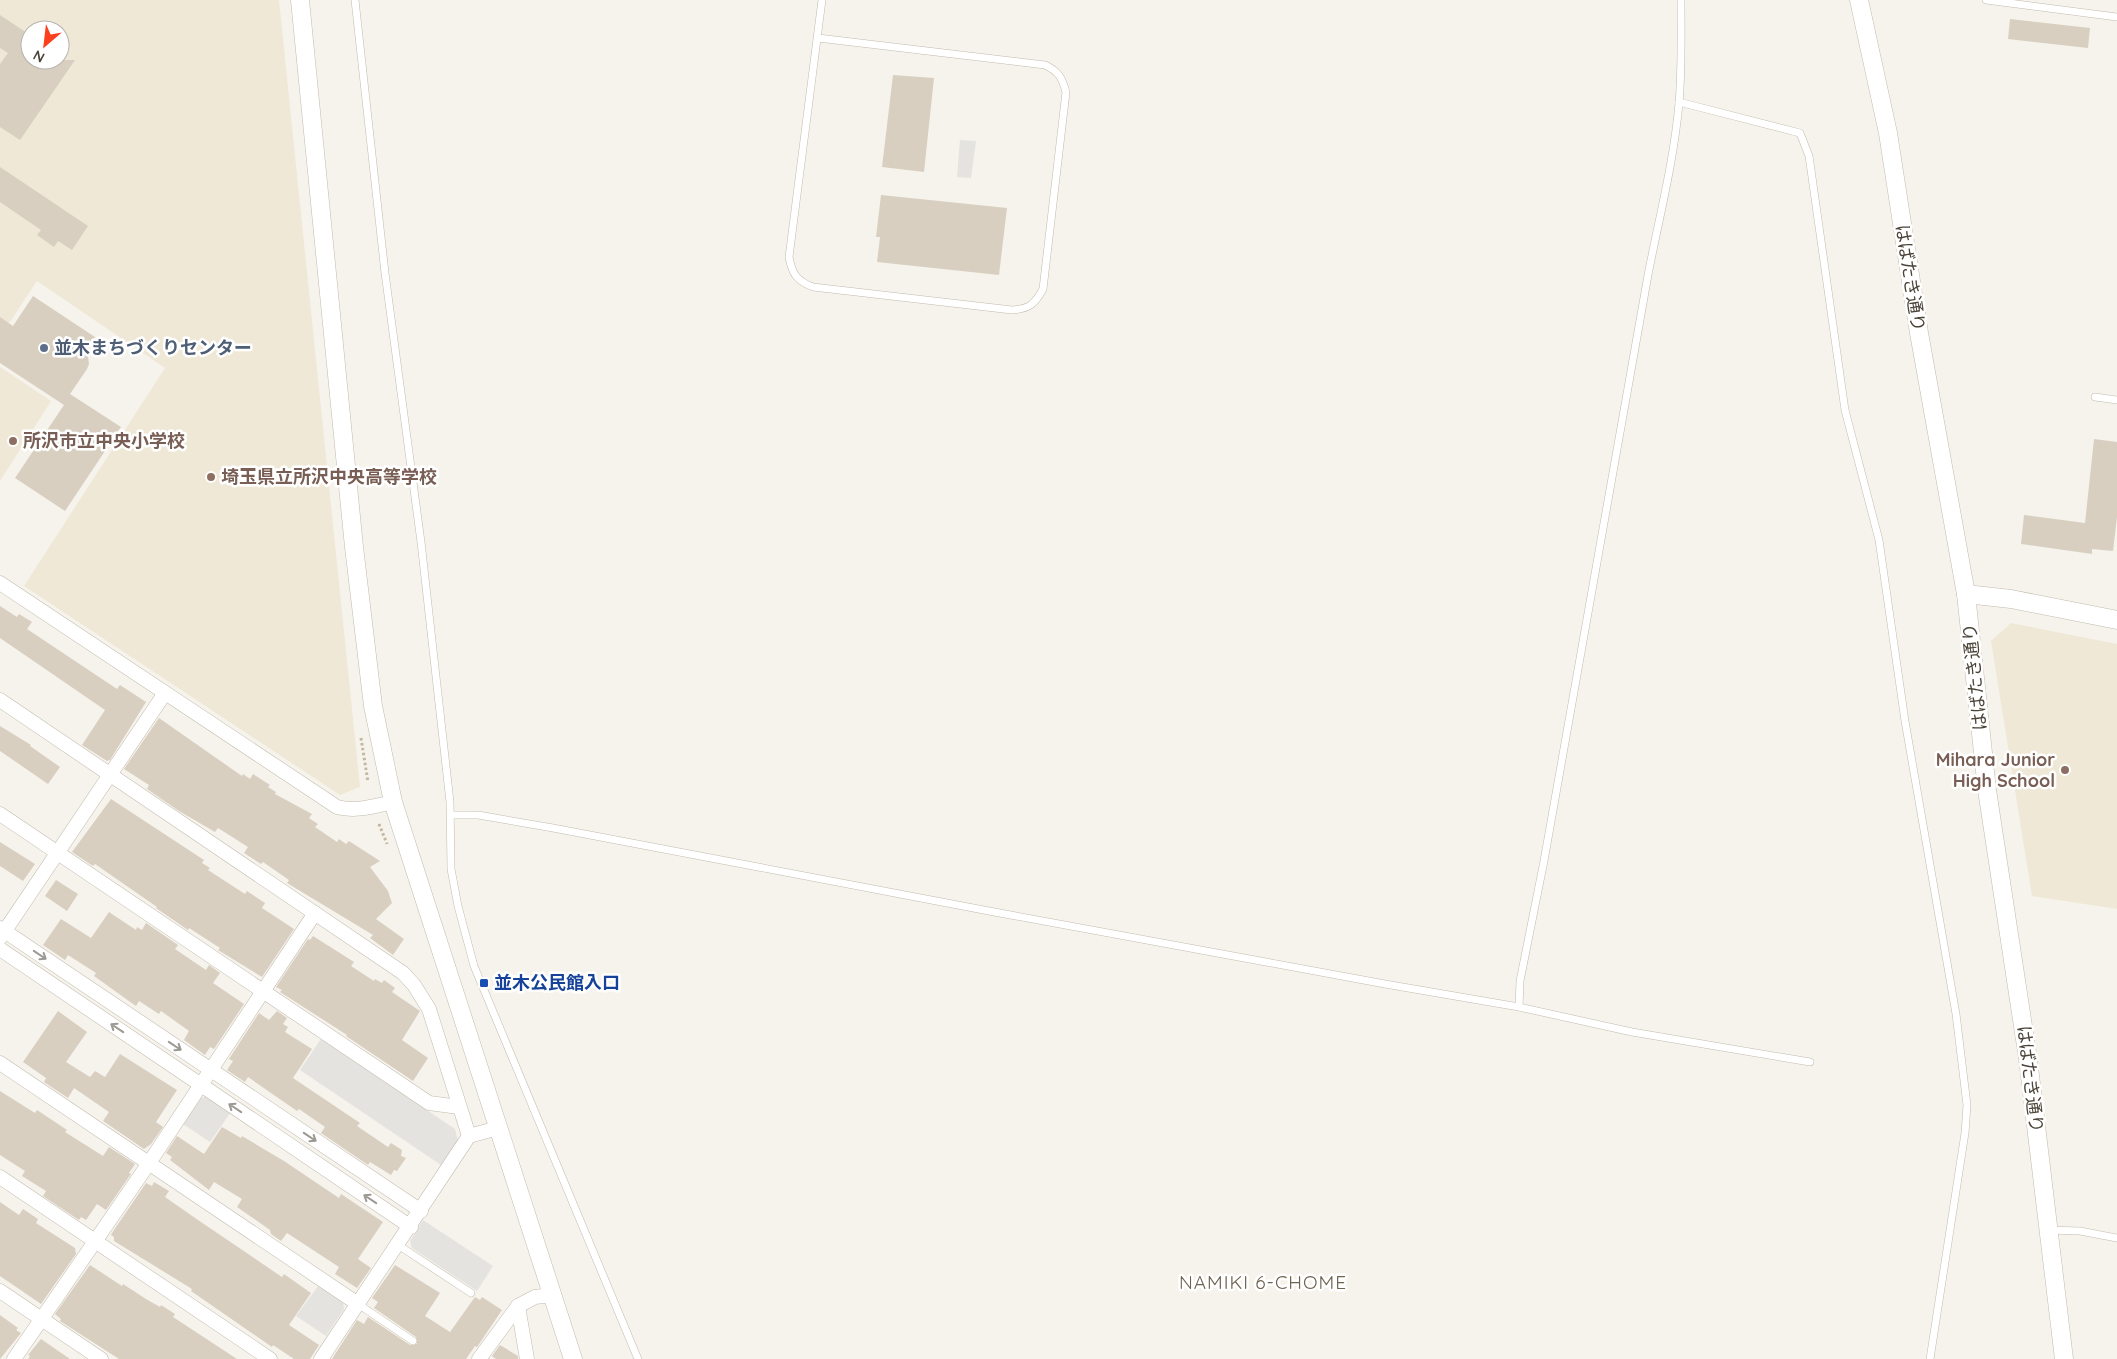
<svg xmlns="http://www.w3.org/2000/svg" width="2117" height="1359" viewBox="0 0 2117 1359" font-family="Quicksand,'Noto Sans JP',sans-serif">
	<style>
		.education { fill: #efe8d6; fill-rule: evenodd }
		.parking { fill: #e5e3e0 }
		.building { fill: #d8cfc1 }
		.lines { fill: none; stroke-linecap: round; stroke-linejoin: round }
		.service-casing { stroke: #c2bbae; stroke-width: 8 }
		.minor-casing { stroke: #c2bbae; stroke-width: 15 }
		.tertiary-casing { stroke: #c2bbae; stroke-width: 19 }
		.path { stroke: #c4b79f; stroke-width: 3; stroke-dasharray: 2.5 2.5; stroke-linecap: butt }
		.service { stroke: #fff; stroke-width: 7 }
		.minor { stroke: #fff; stroke-width: 14 }
		.tertiary { stroke: #fff; stroke-width: 18 }
		.oneway { stroke: #9c9892 }
		.service-dot { fill: #5c6f8a; stroke: #fff; stroke-width: 2 }
		.education-dot { fill: #8d6e63; stroke: #fff; stroke-width: 2 }
		.transit-dot { fill: #1a4fb4; stroke: #fff; stroke-width: 2 }
		.labels { text-anchor: middle; stroke-width: 5; stroke-linejoin: round; paint-order: stroke }
		.street-label { font-size: 18px; fill: #4b4439; stroke: #fff }
		.service-label { font-size: 18px; font-weight: bold; fill: #4e5e75; stroke: #fff; text-anchor: start }
		.education-label { font-size: 18px; font-weight: bold; fill: #785e54; stroke: #fff; text-anchor: start }
		.transit-label { font-size: 18px; font-weight: bold; fill: #164399; stroke: #fff; text-anchor: start }
		.neighbourhood-label { font-size: 19px; letter-spacing: 1px; fill: #6e6250; stroke: #fff }
	</style>
	<rect width="100%" height="100%" fill="#f6f3ec"/>
	<g class="education">
		<path d="M0 0H279L360 787 340 795 24 586 165 368 37 281 0 337ZM30 30H60V60H30Z"/>
		<polygon points="0,367 51,401 0,481"/>
		<polygon points="2011,623 2117,644 2117,909 2032,896 1991,641"/>
	</g>
	<g class="parking">
		<polygon points="960,140 976,141 971,178 957,177"/>
		<polygon points="321,1039 455,1129 458,1141 441,1165 300,1070"/>
		<polygon points="208,1096 231,1112 210,1142 183,1124 201,1098"/>
		<polygon points="423,1220 493,1266 477,1291 412,1248 410,1241"/>
		<polygon points="319,1285 343,1301 344,1309 326,1336 296,1316"/>
	</g>
	<g class="building">
		<polygon points="0,15 30,35 30,60 75,60 20,140 0,127 0,64 8,53 0,48"/>
		<polygon points="2010,19 2090,28 2088,48 2008,39"/>
		<polygon points="893,75 934,78 924,172 882,167"/>
		<polygon points="0,167 88,226 72,250 58,241 54,247 37,235 41,230 0,202"/>
		<polygon points="881,195 1007,208 999,275 877,262 880,237 876,237"/>
		<polygon points="33,296 95,337 87,350 89,364 87,369 70,394 121,427 65,511 15,478 64,405 0,363 0,317 13,326"/>
		<polygon points="2094,439 2117,442 2117,517 2113,551 2092,549 2092,554 2021,544 2024,515 2085,523"/>
		<polygon points="0,606 17,617 19,614 32,622 27,629 117,689 120,685 146,702 110,760 107,761 82,745 105,710 0,638"/>
		<polygon points="159,718 242,776 243,774 250,779 253,774 270,785 268,787 276,792 275,794 312,814 309,818 318,824 315,827 337,842 339,839 346,844 349,841 380,861 370,867 388,891 392,903 376,919 404,939 393,955 370,938 373,935 287,883 289,880 263,862 261,864 244,853 248,847 218,828 215,832 179,811 147,789 149,785 124,769"/>
		<polygon points="0,726 31,745 30,746 60,767 48,784 0,751"/>
		<polygon points="111,799 204,860 202,863 210,868 208,870 245,894 247,891 265,903 262,908 294,929 262,977 218,950 220,948 189,928 188,930 156,908 157,907 95,864 93,866 72,852"/>
		<polygon points="0,842 35,864 23,881 0,866"/>
		<polygon points="56,880 78,894 67,911 45,896"/>
		<polygon points="109,912 136,930 137,927 142,930 146,923 178,945 175,949 206,970 209,965 220,973 213,983 244,1004 214,1049 210,1047 205,1055 184,1040 189,1031 161,1011 159,1014 139,1001 136,1006 94,976 96,973 68,955 65,960 43,945 61,919 91,938"/>
		<polygon points="313,936 354,962 351,966 374,981 375,979 382,983 384,980 395,988 392,992 420,1011 402,1040 428,1058 413,1081 346,1036 347,1035 280,992 282,990 276,987 308,939 310,940"/>
		<polygon points="58,1011 87,1032 66,1062 90,1077 95,1071 105,1077 120,1054 177,1090 156,1122 163,1127 151,1144 144,1149 103,1121 109,1112 74,1088 68,1098 44,1082 46,1078 23,1062"/>
		<polygon points="277,1011 287,1018 283,1024 288,1027 285,1032 312,1049 293,1078 360,1123 357,1126 388,1147 391,1143 402,1150 401,1156 406,1158 397,1171 394,1170 391,1175 370,1162 368,1165 321,1133 325,1127 299,1109 297,1111 248,1077 245,1082 227,1070 233,1061 229,1059 259,1013 269,1020"/>
		<polygon points="0,1091 35,1113 37,1110 67,1130 65,1132 103,1156 109,1147 135,1164 129,1173 131,1174 106,1210 97,1204 86,1220 81,1217 79,1220 43,1196 46,1191 22,1176 25,1171 0,1155"/>
		<polygon points="222,1127 241,1138 242,1136 284,1161 339,1198 341,1194 383,1222 358,1259 371,1268 357,1288 335,1274 339,1267 287,1233 281,1241 271,1234 270,1230 237,1207 242,1199 214,1182 209,1190 170,1160 172,1157 166,1153 177,1136 204,1154"/>
		<polygon points="154,1182 169,1191 165,1197 198,1220 282,1277 284,1274 311,1293 289,1325 319,1345 310,1359 294,1359 273,1345 272,1347 191,1291 192,1289 114,1241 114,1237 111,1235 114,1230 146,1183 152,1186"/>
		<polygon points="0,1202 19,1215 23,1209 38,1219 36,1223 75,1248 76,1254 41,1304 0,1276"/>
		<polygon points="90,1265 122,1286 123,1284 146,1299 160,1307 161,1305 175,1314 173,1317 237,1359 119,1359 77,1332 60,1321 61,1319 55,1314"/>
		<polygon points="395,1265 440,1293 425,1316 450,1332 475,1297 480,1300 482,1297 502,1310 477,1347 475,1346 466,1359 332,1359 357,1320 364,1324 368,1317 410,1345 417,1344 416,1337 374,1308 378,1302 372,1298"/>
		<polygon points="0,1315 18,1328 16,1330 21,1333 0,1359"/>
		<polygon points="41,1339 70,1359 28,1359 30,1356 28,1355"/>
		<polygon points="500,1345 518,1356 518,1359 496,1359 492,1356"/>
	</g>
	<g class="lines">
		<defs>
			<g id="service">
				<polyline points="355,0 385,273 421,542 450,802 451,869 458,906 474,966 638,1359"/>
				<polyline points="1986,0 2117,17"/>
				<path d="M818 38 1045 65C1058 71 1062 77 1066 92L1043 289C1035 304 1029 309 1012 310L813 287C797 281 792 274 789 257L822 0"/>
				<polyline points="1679,102 1800,133 1809,156 1845,410 1879,540 1905,721 1956,1014 1967,1105 1965,1133 1930,1359"/>
				<polyline points="2095,397 2117,400"/>
				<polyline points="451,815 478,815 553,828 989,911 1385,984 1519,1007 1632,1032 1810,1062"/>
				<path d="M1519 1007 1520 981 1544 861 1648 275C1659 218 1674 161 1679 103 1682 69 1681 34 1681 0"/>
				<polyline points="2048,1230 2080,1231 2117,1238"/>
				<polyline points="398,1245 471,1293"/>
				<polyline points="358,1304 413,1341"/>
			</g>
			<g id="minor">
				<path d="M0 583 337 807C355 812 375 806 393 802"/>
				<polyline points="0,700 403,973 414,985 429,1009 469,1136"/>
				<polyline points="0,814 429,1103 459,1107"/>
				<polyline points="0,928 421,1211"/>
				<polyline points="0,938 165,693"/>
				<polyline points="0,949 411,1227"/>
				<polyline points="0,1063 358,1304"/>
				<polyline points="0,1177 270,1359"/>
				<polyline points="0,1291 101,1359"/>
				<polyline points="14,1359 149,1163 315,913"/>
				<polyline points="321,1359 469,1136 498,1128"/>
				<polyline points="479,1359 518,1306"/>
				<polyline points="527,1359 518,1306 535,1297 552,1295"/>
			</g>
			<g id="tertiary">
				<polyline points="300,0 354,547 373,706 393,802 573,1359"/>
				<polyline points="1859,0 1888,133 1919,333 1966,594 1987,790 2028,1059 2064,1359"/>
				<polyline points="1966,594 2011,599 2117,620"/>
			</g>
		</defs>
		<use href="#service" class="service-casing"/>
		<use href="#minor" class="minor-casing"/>
		<use href="#tertiary" class="tertiary-casing"/>
		<g class="path">
			<polyline points="361,738 368,782"/>
			<polyline points="379,824 387,844"/>
		</g>
		<use href="#service" class="service"/>
		<use href="#minor" class="minor"/>
		<use href="#tertiary" class="tertiary"/>
	</g>
	<defs><path id="oneway-shaft" d="M-6 0H5M1.5-3L5.5 0L1.5 3" fill="none" stroke-width="1.6" stroke-linecap="round" stroke-linejoin="round" transform="scale(1.25)"/></defs>
	<g class="oneway">
		<use href="#oneway-shaft" transform="translate(40 955) rotate(34)"/>
		<use href="#oneway-shaft" transform="translate(117 1028) rotate(-146)"/>
		<use href="#oneway-shaft" transform="translate(175 1046) rotate(34)"/>
		<use href="#oneway-shaft" transform="translate(235 1108) rotate(-146)"/>
		<use href="#oneway-shaft" transform="translate(310 1137) rotate(34)"/>
		<use href="#oneway-shaft" transform="translate(370 1199) rotate(-146)"/>
	</g>
	<circle class="service-dot" cx="44" cy="348" r="5"/>
	<g class="education-dot">
		<circle cx="13" cy="441" r="5"/>
		<circle cx="211" cy="477" r="5"/>
		<circle cx="2065" cy="770" r="5"/>
	</g>
	<rect class="transit-dot" x="479" y="978" width="10" height="10" rx="2.5"/>
	<g class="labels">
		<g class="street-label">
			<text transform="translate(1910 278) rotate(81)" y="6">はばたき通り</text>
			<text transform="translate(1975 677) rotate(-96)" y="6">はばたき通り</text>
			<text transform="translate(2030 1079) rotate(83)" y="6">はばたき通り</text>
		</g>
		<g class="service-label">
			<text x="54" y="354">並木まちづくりセンター</text>
		</g>
		<g class="education-label">
			<text x="23" y="447">所沢市立中央小学校</text>
			<text x="221" y="483">埼玉県立所沢中央高等学校</text>
			<text x="2055" y="766" text-anchor="end">Mihara Junior<tspan x="2055" dy="21">High School</tspan></text>
		</g>
		<g class="transit-label">
			<text x="494" y="989">並木公民館入口</text>
		</g>
		<g class="neighbourhood-label">
			<text x="1263" y="1289">NAMIKI 6-CHOME</text>
		</g>
	</g>
	<g transform="translate(45 45) rotate(208)"><circle r="24" fill="#ffffff" stroke="#b7b4b0"/>
	<path d="M0-4L9 19L0 12L-9 19Z" fill="#fc3f1d"/>
	<text y="-8" font-size="14" font-weight="bold" text-anchor="middle" fill="#4b4439">N</text>
	</g>
</svg>
